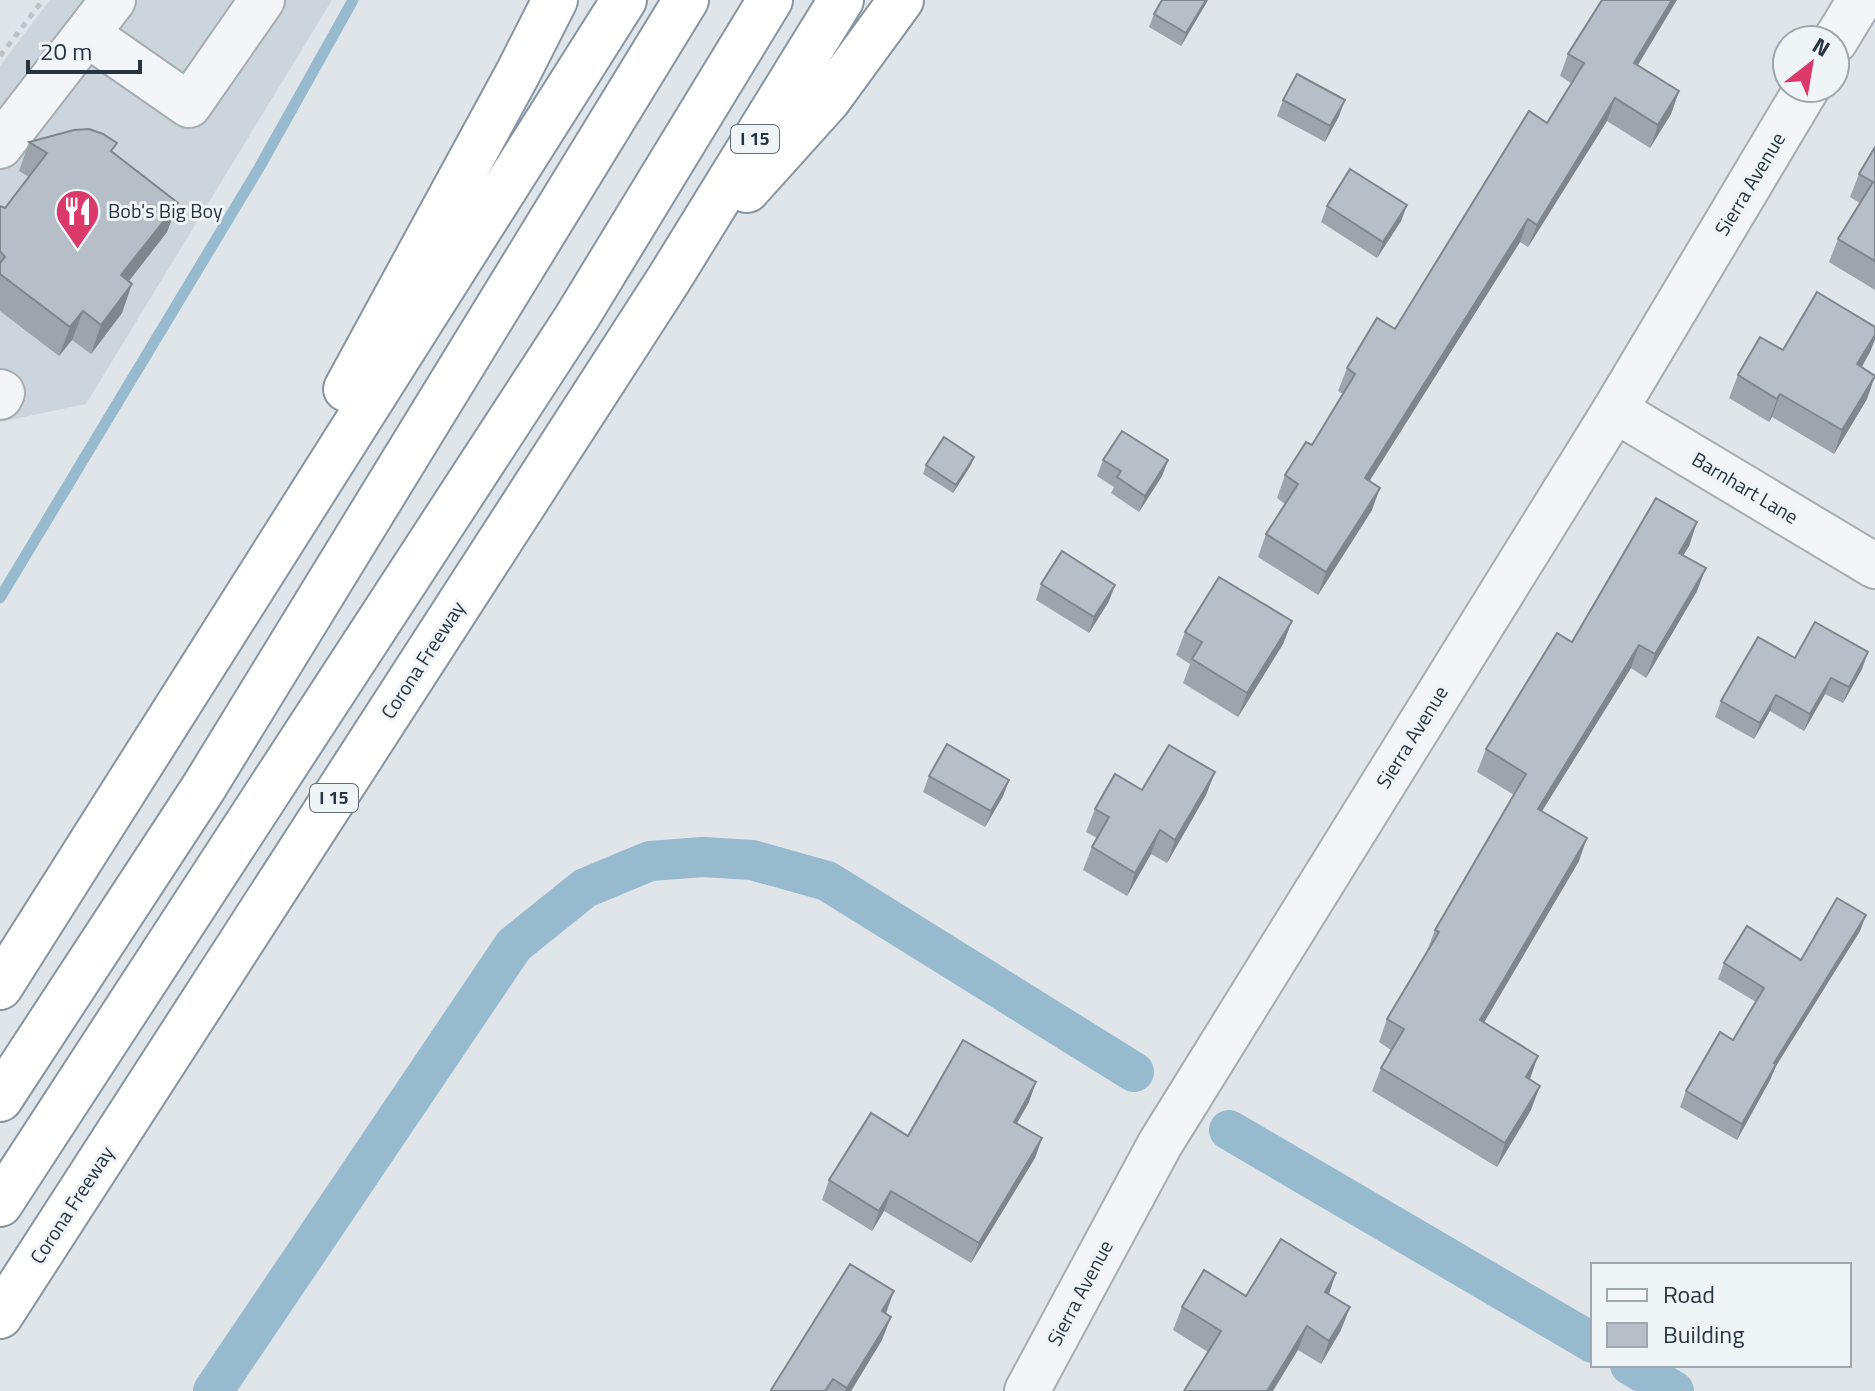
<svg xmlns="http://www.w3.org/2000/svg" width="1875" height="1391" viewBox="0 0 1875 1391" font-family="'Titillium Web',sans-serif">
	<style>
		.built { fill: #cdd5dc }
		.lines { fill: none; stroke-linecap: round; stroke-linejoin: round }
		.stream { stroke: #97bace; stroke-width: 11 }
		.canal { stroke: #97bace; stroke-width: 40 }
		.minor-casing { stroke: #a5adb5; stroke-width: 48 }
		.highway-casing { stroke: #8695a2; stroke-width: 48 }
		.path { stroke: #bec3c9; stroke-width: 5; stroke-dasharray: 6 6; stroke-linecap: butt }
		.minor { stroke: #f3f5f8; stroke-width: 44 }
		.highway { stroke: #fff; stroke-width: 44 }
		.wall { fill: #9da4ac }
		.shaded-wall { fill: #7f868c }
		.building { fill: #b6bfc8; stroke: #7f868c; stroke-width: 2 }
		.labels { text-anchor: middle; stroke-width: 6; stroke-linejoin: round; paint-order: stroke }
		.shield { fill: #eff4f7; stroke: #636e79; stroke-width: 2 }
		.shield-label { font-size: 18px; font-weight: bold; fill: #273543 }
		.street-label { font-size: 20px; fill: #273543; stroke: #eff4f7 }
		.poi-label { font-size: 20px; fill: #273543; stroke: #eff4f7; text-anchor: start }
	</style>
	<rect width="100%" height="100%" fill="#e0e5ea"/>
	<polygon class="built" points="50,0 332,0 86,404 0,422 0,66"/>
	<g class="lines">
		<polyline class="stream" points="0,598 259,168 353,0"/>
		<g class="canal">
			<polyline points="1229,1130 1593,1343"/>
			<polyline points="1630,1365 1674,1391"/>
			<polyline points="213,1391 514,945 585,888 650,861 703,857 752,860 827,881 1134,1072"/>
		</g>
		<defs>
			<g id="minor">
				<polyline points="87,34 189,105 262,0"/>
				<polyline points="1835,41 1860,0"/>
				<polyline points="0,146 113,0"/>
				<polyline points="0,392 2,393 0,397"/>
				<polyline points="1615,410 1875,566"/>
				<polyline points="1027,1391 1160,1144 1615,410 1807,88"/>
			</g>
			<g id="highway">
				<polyline points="747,190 828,100 901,0"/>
				<polyline points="346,389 518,73 555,0"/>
				<polyline points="0,987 624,0"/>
				<polyline points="0,1099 204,787 686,0"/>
				<polyline points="0,1204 577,317 770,0"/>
				<polyline points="0,1316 669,279 841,0"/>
			</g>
		</defs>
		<use href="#minor" class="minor-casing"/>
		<use href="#highway" class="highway-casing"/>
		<polyline class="path" points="0,56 43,0"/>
		<use href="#minor" class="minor"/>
		<use href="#highway" class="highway"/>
	</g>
	<g class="wall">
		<polygon points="1162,0 1208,0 1181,46 1149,27 1154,14"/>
		<polygon points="1568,54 1638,65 1679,91 1671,114 1650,148 1607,121 1528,247 1520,242 1369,481 1372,510 1318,595 1258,557 1266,534 1285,504 1277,498 1285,475 1312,445 1343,394 1338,391 1347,368 1395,329 1547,123 1571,83 1560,76"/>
		<polygon points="1283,100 1339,116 1325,142 1277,116"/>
		<polygon points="29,142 113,153 178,203 167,232 129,281 122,313 91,354 72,340 59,356 0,311 0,206 5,208 29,177 19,171"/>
		<polygon points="1875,147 1875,290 1829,262 1838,239 1860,203 1850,197 1859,174"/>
		<polygon points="1407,205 1401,221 1377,258 1321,222 1327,206"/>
		<polygon points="1875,327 1875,339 1870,352 1862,367 1867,399 1834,454 1772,417 1769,422 1729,398 1738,375 1783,350"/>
		<polygon points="1103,460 1168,460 1162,476 1139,512 1111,493 1114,487 1097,476"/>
		<polygon points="926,465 971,465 953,493 923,474"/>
		<polygon points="1697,522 1689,546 1683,555 1697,591 1646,678 1631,668 1542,811 1579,861 1484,1022 1530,1080 1531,1110 1497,1167 1372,1091 1381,1068 1391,1050 1379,1042 1387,1019 1426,953 1435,930 1514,795 1477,772 1486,749 1572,642"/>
		<polygon points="1041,584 1109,601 1089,633 1036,600"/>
		<polygon points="1292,621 1283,644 1238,717 1183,683 1190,664 1176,655 1185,632"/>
		<polygon points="1795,658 1862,669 1843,703 1825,694 1804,731 1770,711 1754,739 1715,717 1721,701"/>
		<polygon points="1215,772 1206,795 1167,863 1151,854 1127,896 1083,870 1092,847 1097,838 1086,832 1095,809 1142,790"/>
		<polygon points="929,776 1009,780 1003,796 985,827 923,792"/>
		<polygon points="1860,931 1776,1066 1770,1080 1737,1140 1680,1107 1686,1091 1733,1040 1756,1002 1718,979 1724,963 1801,960"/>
		<polygon points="1029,1102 1017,1123 1042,1138 1035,1158 971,1263 884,1211 872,1231 822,1200 829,1180 908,1136"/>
		<polygon points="850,1264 894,1291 886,1314 882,1340 851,1391 770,1391"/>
		<polygon points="1329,1294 1341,1330 1321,1364 1298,1350 1208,1352 1173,1330 1182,1307 1246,1296"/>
	</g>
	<g class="shaded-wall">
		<polygon points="1206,0 1208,0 1181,46 1186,33"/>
		<polygon points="1672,0 1677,0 1626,85 1634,63"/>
		<polygon points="1679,91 1671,114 1650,148 1658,125"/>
		<polygon points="1615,98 1607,121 1528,247 1537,225"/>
		<polygon points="1345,100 1339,116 1325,142 1330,126"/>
		<polygon points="178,203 167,232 111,304 121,275"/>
		<polygon points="1407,205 1401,221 1377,258 1383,242"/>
		<polygon points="1528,219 1520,242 1357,501 1365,478"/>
		<polygon points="132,284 122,313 91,354 101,325"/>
		<polygon points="83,311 72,340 59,356 70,327"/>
		<polygon points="1875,335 1875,339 1870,352 1849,388 1857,364"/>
		<polygon points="1875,376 1867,399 1834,454 1842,430"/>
		<polygon points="1780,394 1772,417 1769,422 1777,399"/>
		<polygon points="974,457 971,465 953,493 956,485"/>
		<polygon points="1168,460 1162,476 1139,512 1145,496"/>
		<polygon points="1380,488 1372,510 1318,595 1326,572"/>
		<polygon points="1697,522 1689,546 1671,576 1679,553"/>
		<polygon points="1706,568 1697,591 1646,678 1655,654"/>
		<polygon points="1115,585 1109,601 1089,633 1094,617"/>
		<polygon points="1292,621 1283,644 1238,717 1247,693"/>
		<polygon points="1639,645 1631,668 1529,832 1538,809"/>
		<polygon points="1868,652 1862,669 1843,703 1849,687"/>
		<polygon points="1831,678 1825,694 1804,731 1810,714"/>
		<polygon points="1776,695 1770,711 1754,739 1760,723"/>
		<polygon points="1215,772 1206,795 1167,863 1175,840"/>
		<polygon points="1009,780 1003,796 985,827 991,811"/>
		<polygon points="1160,830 1151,854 1127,896 1135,873"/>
		<polygon points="1587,838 1579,861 1472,1043 1480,1020"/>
		<polygon points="1866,915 1860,931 1776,1066 1770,1080 1737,1140 1742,1124 1774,1063"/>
		<polygon points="1538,1056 1530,1079 1517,1100 1526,1077"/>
		<polygon points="1036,1082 1029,1102 1007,1141 1014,1122"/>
		<polygon points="1540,1086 1531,1110 1497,1167 1505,1143"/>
		<polygon points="1042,1138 1035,1158 971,1263 979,1243"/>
		<polygon points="891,1191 884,1211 872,1231 879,1211"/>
		<polygon points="1336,1273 1328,1297 1325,1292"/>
		<polygon points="894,1291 885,1314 882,1311"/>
		<polygon points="1350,1307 1341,1330 1321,1364 1329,1341"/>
		<polygon points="891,1317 882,1340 851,1391 845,1391"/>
		<polygon points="1307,1326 1298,1350 1273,1391 1267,1391"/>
	</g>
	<g class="building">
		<polygon points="1162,0 1206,0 1186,33 1154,14"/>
		<polygon points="1602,0 1672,0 1634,63 1679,91 1658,125 1615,98 1537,225 1528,219 1365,478 1380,488 1326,572 1266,534 1298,484 1285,475 1306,442 1312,445 1355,374 1347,368 1377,318 1395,329 1529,111 1547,123 1584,63 1568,54"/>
		<polygon points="1297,74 1345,100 1330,126 1283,100"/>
		<polygon points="89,129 103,134 117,143 111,151 178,203 121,275 132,284 101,325 83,311 70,327 0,274 0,263 5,257 0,251 0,206 5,208 47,153 29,142 74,130"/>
		<polygon points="1875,147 1875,261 1838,239 1873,182 1859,174"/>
		<polygon points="1350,169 1407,205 1383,242 1327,206"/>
		<polygon points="1817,292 1875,327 1875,335 1857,364 1875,376 1842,430 1780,394 1777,399 1738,375 1760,337 1783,350"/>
		<polygon points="1122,431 1168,460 1145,496 1117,477 1121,471 1103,460"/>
		<polygon points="944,437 974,457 956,485 926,465"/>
		<polygon points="1656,498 1697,522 1679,553 1706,568 1655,654 1639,645 1538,809 1587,838 1480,1020 1538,1056 1526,1077 1540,1086 1505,1143 1381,1068 1404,1029 1387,1019 1439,932 1435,930 1526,774 1486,749 1557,633 1572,642"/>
		<polygon points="1062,551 1115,585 1094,617 1041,584"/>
		<polygon points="1219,577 1292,621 1247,693 1192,659 1202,642 1185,632"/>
		<polygon points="1815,622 1868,652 1849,687 1831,678 1810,714 1776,695 1760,723 1721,701 1758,637 1795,658"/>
		<polygon points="947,744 1009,780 991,811 929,776"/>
		<polygon points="1169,745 1215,772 1175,840 1160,830 1135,873 1092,847 1109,817 1095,809 1115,774 1142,790"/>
		<polygon points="1837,898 1866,915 1774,1063 1776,1064 1742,1124 1686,1091 1720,1032 1733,1040 1764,988 1724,963 1747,926 1801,960"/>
		<polygon points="963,1040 1036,1082 1014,1122 1042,1138 979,1243 891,1191 879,1211 829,1180 871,1113 908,1136"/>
		<polygon points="1281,1239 1336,1273 1325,1292 1350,1307 1329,1341 1307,1326 1267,1391 1184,1391 1221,1331 1182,1307 1204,1270 1246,1296"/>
		<polygon points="850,1264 894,1291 882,1311 891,1317 847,1388 833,1379 825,1391 772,1391 771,1390"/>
	</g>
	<defs>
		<symbol id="restaurant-pin" viewBox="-11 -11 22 30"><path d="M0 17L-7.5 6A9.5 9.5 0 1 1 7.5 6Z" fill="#db396a" stroke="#eff4f7"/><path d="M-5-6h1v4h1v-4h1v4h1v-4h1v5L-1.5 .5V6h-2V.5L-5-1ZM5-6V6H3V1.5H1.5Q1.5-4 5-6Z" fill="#fff"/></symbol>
	</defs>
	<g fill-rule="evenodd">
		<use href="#restaurant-pin" x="52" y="186" width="51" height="69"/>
	</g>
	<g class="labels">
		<g class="shield">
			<rect x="731" y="125" width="48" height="28" rx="6"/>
			<rect x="310" y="784" width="48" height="28" rx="6"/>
		</g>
		<g class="shield-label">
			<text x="755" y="145">I 15</text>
			<text x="334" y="804">I 15</text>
		</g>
		<g class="street-label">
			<text transform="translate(1750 184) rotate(-59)" y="7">Sierra Avenue</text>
			<text transform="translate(1745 488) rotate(31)" y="7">Barnhart Lane</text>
			<text transform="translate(423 660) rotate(-57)" y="7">Corona Freeway</text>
			<text transform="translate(1412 737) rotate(-58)" y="7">Sierra Avenue</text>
			<text transform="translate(72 1205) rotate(-57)" y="7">Corona Freeway</text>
			<text transform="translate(1080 1293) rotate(-62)" y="7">Sierra Avenue</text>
		</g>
		<g class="poi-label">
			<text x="108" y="218">Bob's Big Boy</text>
		</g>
	</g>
	<rect x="1591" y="1263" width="260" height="104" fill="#eff4f7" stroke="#9fa8af" stroke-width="2"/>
	<rect x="1607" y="1289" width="40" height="12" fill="#f3f5f8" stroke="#9fa8af" stroke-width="2"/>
	<text x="1663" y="1303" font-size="24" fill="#273543">Road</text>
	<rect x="1607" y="1323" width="40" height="24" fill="#b6bfc8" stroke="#9fa8af" stroke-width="2"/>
	<text x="1663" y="1343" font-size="24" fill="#273543">Building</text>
	<g transform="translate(1811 64) rotate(31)"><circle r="38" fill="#eff4f7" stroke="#9fa8af" stroke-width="2"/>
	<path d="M0-6L14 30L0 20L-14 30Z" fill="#db396a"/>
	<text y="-12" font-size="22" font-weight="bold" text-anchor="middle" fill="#273543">N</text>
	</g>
	<path d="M28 60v12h112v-12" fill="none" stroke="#273543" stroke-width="4"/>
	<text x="40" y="60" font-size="24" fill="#273543" stroke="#eff4f7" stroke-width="6" paint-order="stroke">20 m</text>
</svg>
